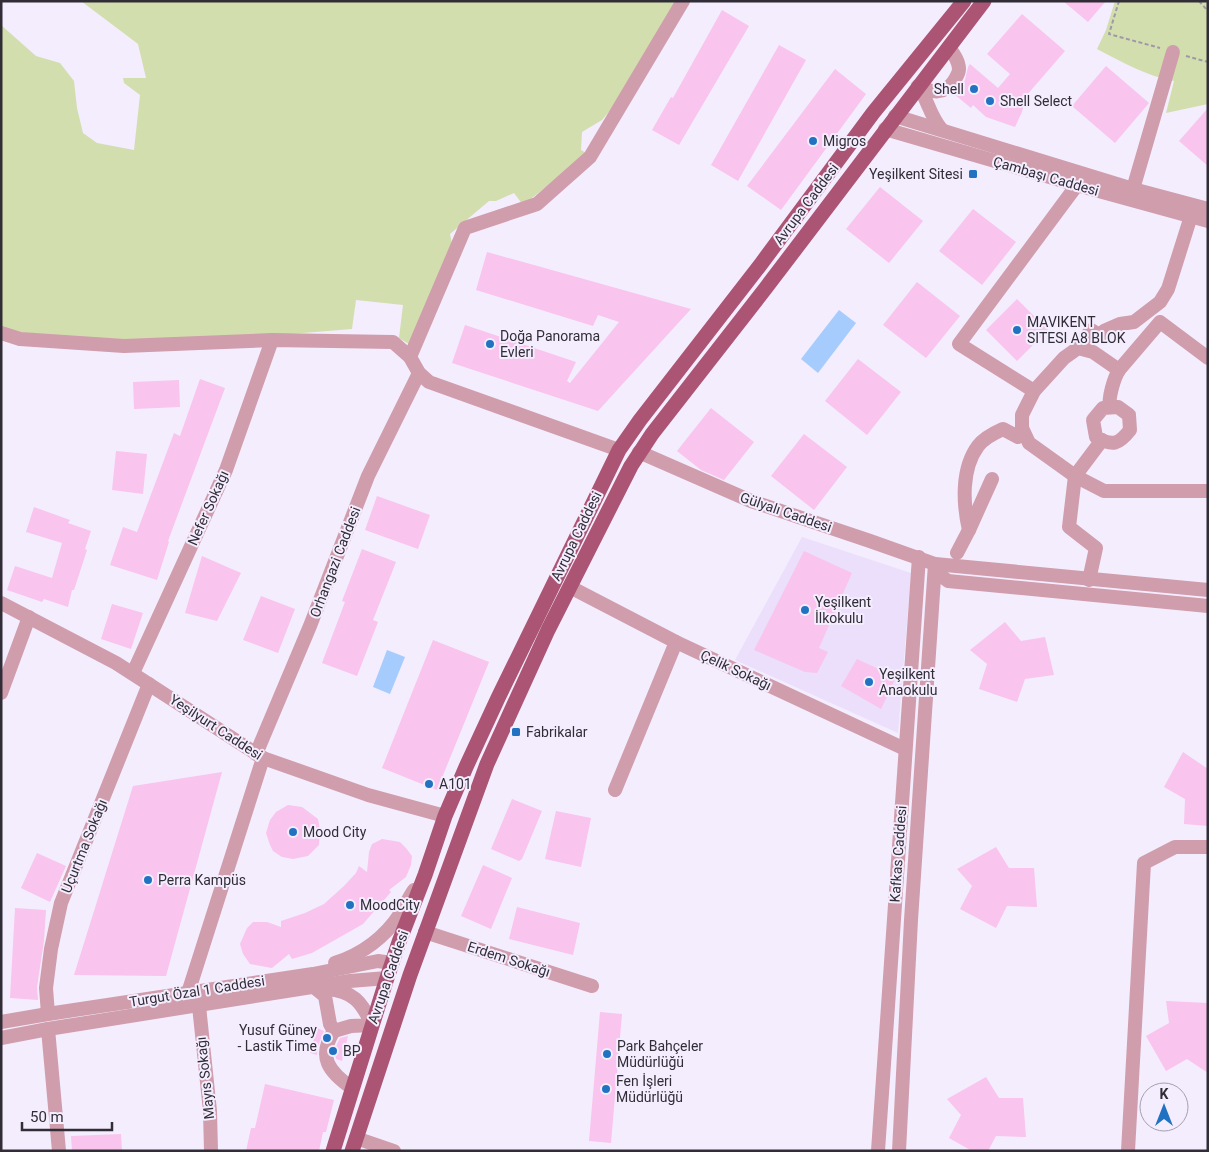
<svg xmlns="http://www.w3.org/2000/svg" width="1209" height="1152" viewBox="0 0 1209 1152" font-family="Roboto,sans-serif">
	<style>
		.built { fill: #ebdffc }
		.green { fill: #d3deae }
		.water { fill: #a6cbfd }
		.building { fill: #f9c4ed }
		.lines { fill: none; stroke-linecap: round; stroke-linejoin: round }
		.path { stroke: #9f99a7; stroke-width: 2; stroke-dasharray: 4 2.5; stroke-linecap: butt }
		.minor { stroke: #d09dac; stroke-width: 14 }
		.major { stroke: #ac5474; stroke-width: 15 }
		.poi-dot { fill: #2173c1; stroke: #f4edfe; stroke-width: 2 }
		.labels { text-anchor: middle; stroke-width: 4; stroke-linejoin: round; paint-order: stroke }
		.poi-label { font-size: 14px; fill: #312d37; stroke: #f4edfe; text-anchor: start }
		.street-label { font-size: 14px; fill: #312d37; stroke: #f4edfe }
	</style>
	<rect width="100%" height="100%" fill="#f4edfe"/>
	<polygon class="built" points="802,537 911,573 898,733 735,660"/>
	<g class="green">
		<path d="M81 1H678L612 108 602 120 582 132 581 150 588 154 523 205 514 193 496 201H489L450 234 453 248 412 346 399 338 403 305 356 300 352 329C296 334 240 337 184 339 124 341 61 342 1 330V25L36 56 60 63 74 81 77 108 83 133 97 143 134 150 140 95 124 83 123 78H146L138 44Z"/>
		<path d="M1115 1H1208V104L1166 113 1174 81C1146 76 1122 62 1097 49L1106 30Z"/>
	</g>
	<g class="water">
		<polygon points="839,310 856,323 818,373 801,359"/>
		<polygon points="387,650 405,657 390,694 373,687"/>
	</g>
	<g class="building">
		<polygon points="1063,1 1106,1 1088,22"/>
		<polygon points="722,10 749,26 679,145 652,130 671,97 673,98"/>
		<polygon points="1022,14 1065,51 1026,96 1022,112 1015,127 986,117 973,105 971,108 954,94 965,80 968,67 970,64 998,88 1010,74 987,54"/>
		<polygon points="779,45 806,60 738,181 711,165"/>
		<polygon points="1106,66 1149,103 1115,143 1072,106"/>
		<polygon points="835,69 866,94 781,210 747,186"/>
		<polygon points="1208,108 1208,166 1179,141"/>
		<polygon points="880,187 923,221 889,263 846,229"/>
		<polygon points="973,209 1016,242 982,285 939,251"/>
		<polygon points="487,252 691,309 598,411 452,363 465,325 576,362 567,381 570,383 619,322 598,315 593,326 476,290"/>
		<polygon points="917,282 960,316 926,358 883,325"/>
		<polygon points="1017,299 1048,330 1017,361 986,330"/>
		<polygon points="858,359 901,392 867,435 825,401"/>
		<polygon points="200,379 225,388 168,541 169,542 157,580 110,565 123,527 137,532 174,433 180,436"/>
		<polygon points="179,380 180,407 134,409 133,382"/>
		<polygon points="711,408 754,442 724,480 701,470 677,451"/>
		<polygon points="804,434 847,467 814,510 771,476"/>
		<polygon points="116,451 147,454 143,494 112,490"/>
		<polygon points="377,496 430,515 418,549 365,530"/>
		<polygon points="34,507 70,520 68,523 91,531 85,549 87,550 74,590 72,590 68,607 44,599 42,602 7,590 15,566 52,578 62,543 26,532"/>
		<polygon points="362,549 396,562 373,620 378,622 357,676 322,663 345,602 342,601"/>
		<polygon points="804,551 852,573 819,648 828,652 817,673 805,672 754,650"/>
		<polygon points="202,556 241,573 217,621 185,613"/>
		<polygon points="261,596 295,609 278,653 243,640"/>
		<polygon points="112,604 143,613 131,649 101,639"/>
		<polygon points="1005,622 1021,641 1045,637 1054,675 1025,679 1017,702 979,689 987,664 970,650"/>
		<polygon points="433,640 489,662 437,790 382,768"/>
		<polygon points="857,659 896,677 881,709 841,686"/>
		<polygon points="1183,752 1208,769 1208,826 1184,824 1185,799 1164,787"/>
		<polygon points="222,772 166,976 74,975 133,786"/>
		<polygon points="512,799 542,811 522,859 519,861 491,849"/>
		<polygon points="288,805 302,807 318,819 320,830 319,845 308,856 293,859 282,857 273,851 270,845 266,833 270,820 276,812"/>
		<polygon points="556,811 591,818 581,867 545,859"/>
		<polygon points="382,839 400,842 406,848 412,856 411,865 406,877 389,890 391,892 363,924 312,953 292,959 289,954 272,968 250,964 243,954 240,944 247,928 253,922 267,922 281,927 281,921 305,913 324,904 344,886 356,873 359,866 367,872 369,852 372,844"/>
		<polygon points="996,847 1009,868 1034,868 1037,907 1007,906 996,928 960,909 972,886 957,869"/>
		<polygon points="37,853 66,866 50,902 21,888"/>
		<polygon points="483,865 512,878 491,929 461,916"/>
		<polygon points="517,907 580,923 573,955 509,939"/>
		<polygon points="15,908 46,910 44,941 37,987 38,1000 10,998"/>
		<polygon points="1166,1001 1208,1003 1208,1073 1187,1059 1166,1071 1146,1036 1169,1023"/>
		<polygon points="600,1012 622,1014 611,1143 589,1141"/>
		<polygon points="317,1028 324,1031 318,1046 317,1055 310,1053"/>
		<polygon points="348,1036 342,1061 336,1059 335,1050 337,1044 340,1038"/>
		<polygon points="986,1077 999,1098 1023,1098 1026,1137 996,1136 988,1151 972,1151 949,1138 961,1115 947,1099"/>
		<polygon points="265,1084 334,1100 326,1132 323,1132 319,1151 246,1151 251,1128 255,1128"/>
		<polygon points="121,1134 122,1151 72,1151 71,1136"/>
	</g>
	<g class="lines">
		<g class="path">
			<polyline points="1119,1 1109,34 1160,48"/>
			<polyline points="1199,1 1208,11"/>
			<polyline points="1186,56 1208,62"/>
		</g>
		<g class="minor">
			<path d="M918 86C933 93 944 95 954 81 956 77 959 74 959 69 959 61 953 53 949 47"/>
			<path d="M918 86C928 99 929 115 942 130"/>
			<polyline points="895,116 1133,189 1208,209"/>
			<polyline points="885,129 1077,185 1208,221"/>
			<polyline points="1133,189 1173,52"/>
			<polyline points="1,333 20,339 124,346 272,340 393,342 410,357 419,373 429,382 619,450"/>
			<polyline points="1078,348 1091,330 1102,337 1104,331 1120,324 1134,322 1160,302 1168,289 1191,216"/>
			<polyline points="410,357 465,228 537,204 590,157 683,1"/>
			<polyline points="1208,358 1160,322 1119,370 1093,352 1078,348 1064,358 1034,391 1022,415 1022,428 1029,443 1075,476 1104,491 1208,491"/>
			<polyline points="1034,391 959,344 1077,185"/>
			<path d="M1110 407C1108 398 1114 378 1119 370"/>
			<path d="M1118 407 1129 415 1130 430C1119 444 1113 447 1096 437L1093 420 1103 408Z"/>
			<polyline points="639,452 751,501 870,541 935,564 1208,590"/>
			<path d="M969 530C963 504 961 469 978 446 984 438 994 433 1003 429L1018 437 1022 428"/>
			<polyline points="957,553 969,530 992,479"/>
			<polyline points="935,564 940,575 948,581 1208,606"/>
			<polyline points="1089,580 1096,548 1069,527 1075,476 1102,440"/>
			<polyline points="570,587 676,642 905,749"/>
			<polyline points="1,603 116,663 263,758 368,795 445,816"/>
			<polyline points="133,673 226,470 272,340"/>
			<polyline points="1,693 29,617"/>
			<polyline points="256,754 310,626 368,476 419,373"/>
			<polyline points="615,790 676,642"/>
			<polyline points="425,932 592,986"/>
			<path d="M335 963C362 954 385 937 400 914 405 906 409 897 414 890"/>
			<polyline points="314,987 325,996 330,1024 334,1031"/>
			<path d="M327 989C353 991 362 1002 372 1025L351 1026 334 1031C317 1057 329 1072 352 1088"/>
			<polyline points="188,993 263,758"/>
			<polyline points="199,1006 210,1111 211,1151"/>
			<polyline points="48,1014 46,988 51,949 61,903 149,684"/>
			<polyline points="1,1022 48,1014 313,974 378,961 392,963"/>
			<polyline points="48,1029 59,1151"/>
			<polyline points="1,1038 48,1029 350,981 387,978"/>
			<polyline points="356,1138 394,1151"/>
			<polyline points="878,1151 919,557"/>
			<polyline points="899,1151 911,920 935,564"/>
			<polyline points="1128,1151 1144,863 1175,847 1208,847"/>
		</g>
		<g class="major">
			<polyline points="333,1151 387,978 399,942 425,875 445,816 466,767 498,698 619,450 640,420 761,264 873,113 964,1"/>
			<polyline points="352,1151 410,975 487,764 548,630 631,466 652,434 765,289 984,1"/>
		</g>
	</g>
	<g class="poi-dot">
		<circle cx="974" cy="89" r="5"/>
		<circle cx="990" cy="101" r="5"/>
		<circle cx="813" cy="141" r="5"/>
		<rect x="968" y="169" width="10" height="10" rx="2.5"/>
		<circle cx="1017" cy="330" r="5"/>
		<circle cx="490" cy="344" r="5"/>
		<circle cx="805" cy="610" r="5"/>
		<circle cx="869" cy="682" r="5"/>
		<rect x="511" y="727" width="10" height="10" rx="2.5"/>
		<circle cx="429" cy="784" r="5"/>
		<circle cx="293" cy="832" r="5"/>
		<circle cx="148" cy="880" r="5"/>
		<circle cx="350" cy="905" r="5"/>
		<circle cx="327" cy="1038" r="5"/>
		<circle cx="333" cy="1051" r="5"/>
		<circle cx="607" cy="1054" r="5"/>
		<circle cx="606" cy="1089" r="5"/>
	</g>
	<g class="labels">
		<g class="poi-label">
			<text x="964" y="94" text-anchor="end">Shell</text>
			<text x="1000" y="106">Shell Select</text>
			<text x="823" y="146">Migros</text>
			<text x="963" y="179" text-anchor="end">Yeşilkent Sitesi</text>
			<text x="1027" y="327">MAVIKENT<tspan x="1027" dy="16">SITESI A8 BLOK</tspan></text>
			<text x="500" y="341">Doğa Panorama<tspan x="500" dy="16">Evleri</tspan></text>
			<text x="815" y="607">Yeşilkent<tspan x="815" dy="16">İlkokulu</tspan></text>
			<text x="879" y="679">Yeşilkent<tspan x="879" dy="16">Anaokulu</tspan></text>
			<text x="526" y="737">Fabrikalar</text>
			<text x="439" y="789">A101</text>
			<text x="303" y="837">Mood City</text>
			<text x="158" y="885">Perra Kampüs</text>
			<text x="360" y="910">MoodCity</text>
			<text x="317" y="1035" text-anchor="end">Yusuf Güney<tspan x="317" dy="16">- Lastik Time</tspan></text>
			<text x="617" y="1051">Park Bahçeler<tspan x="617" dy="16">Müdürlüğü</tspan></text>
			<text x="343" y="1056">BP</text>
			<text x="616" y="1086">Fen İşleri<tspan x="616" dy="16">Müdürlüğü</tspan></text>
		</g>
		<g class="street-label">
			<text transform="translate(1046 176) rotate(16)" y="5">Çambaşı Caddesi</text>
			<text transform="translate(806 204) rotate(-53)" y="5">Avrupa Caddesi</text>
			<text transform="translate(208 508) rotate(-66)" y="5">Nefer Sokağı</text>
			<text transform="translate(786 512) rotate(19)" y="5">Gülyalı Caddesi</text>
			<text transform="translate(576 536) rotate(-64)" y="5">Avrupa Caddesi</text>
			<text transform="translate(335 562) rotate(-69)" y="5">Orhangazi Caddesi</text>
			<text transform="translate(736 670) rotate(25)" y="5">Çelik Sokağı</text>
			<text transform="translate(216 727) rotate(33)" y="5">Yeşilyurt Caddesi</text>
			<text transform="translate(84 846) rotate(-68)" y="5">Uçurtma Sokağı</text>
			<text transform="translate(898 854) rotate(-86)" y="5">Kafkas Caddesi</text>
			<text transform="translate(509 959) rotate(18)" y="5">Erdem Sokağı</text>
			<text transform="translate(388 977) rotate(-71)" y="5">Avrupa Caddesi</text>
			<text transform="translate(197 991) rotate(-9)" y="5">Turgut Özal 1 Caddesi</text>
			<text transform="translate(205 1078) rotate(-96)" y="5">Mayıs Sokağı</text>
		</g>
	</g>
	<rect width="1209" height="1152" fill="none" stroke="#312d37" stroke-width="5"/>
	<g transform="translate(1164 1107)"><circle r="24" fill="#f4edfe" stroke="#a6a0ae"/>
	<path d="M0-4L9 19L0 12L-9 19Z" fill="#2173c1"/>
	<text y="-8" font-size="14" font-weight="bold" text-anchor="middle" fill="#312d37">K</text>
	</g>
	<path d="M22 1122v8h90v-8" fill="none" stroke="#312d37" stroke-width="2.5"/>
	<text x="30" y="1122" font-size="15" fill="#312d37" stroke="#f4edfe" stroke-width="4" paint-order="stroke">50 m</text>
</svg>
